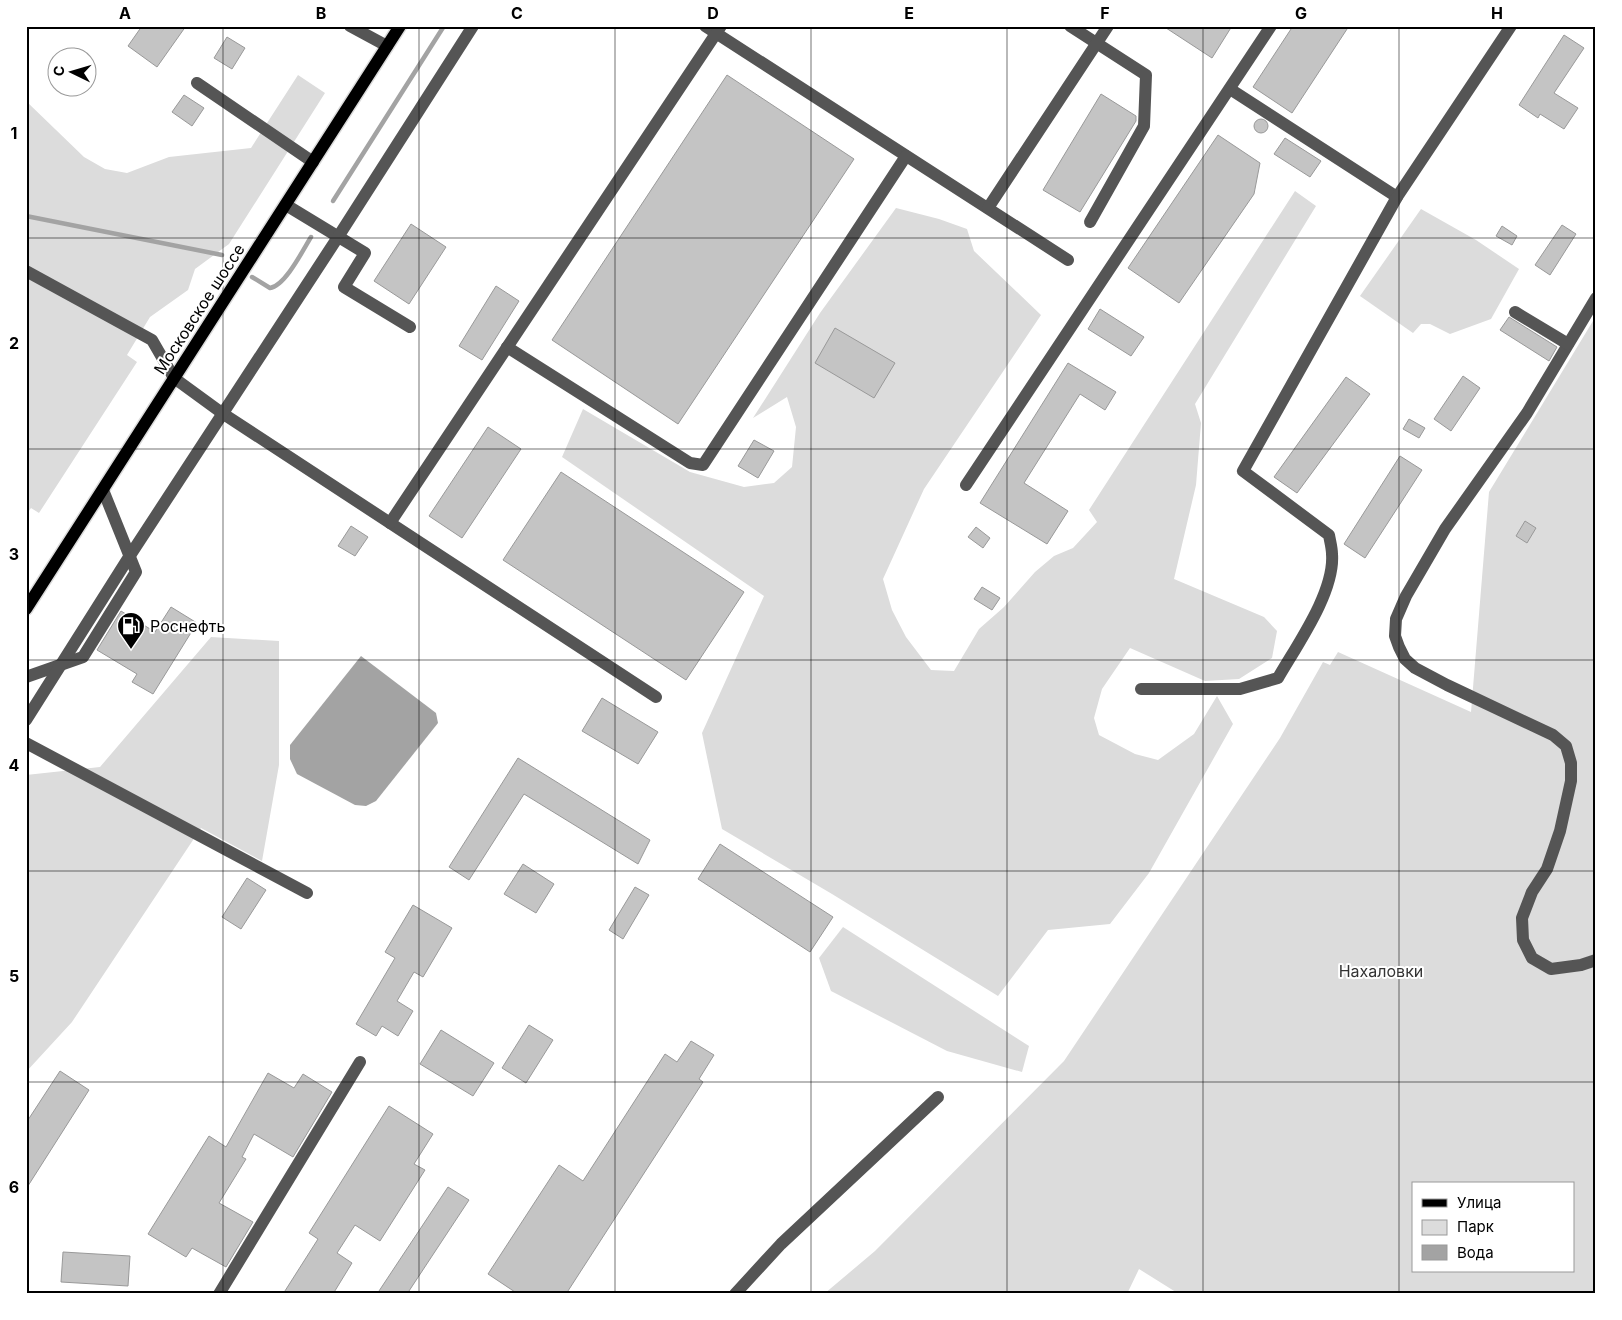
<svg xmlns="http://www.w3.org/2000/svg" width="1622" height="1320" viewBox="0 0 1622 1320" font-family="Inter,sans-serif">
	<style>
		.green { fill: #dcdcdc; fill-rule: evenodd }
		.water { fill: #a3a3a3 }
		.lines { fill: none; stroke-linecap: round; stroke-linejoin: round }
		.stream { stroke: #a3a3a3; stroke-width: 4.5 }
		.building { fill: #c4c4c4; stroke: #999 }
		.major-casing { stroke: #dbdbdb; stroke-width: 15 }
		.minor { stroke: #555; stroke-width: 12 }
		.major { stroke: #000; stroke-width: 12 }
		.grid { fill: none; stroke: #000; stroke-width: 1; stroke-opacity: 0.55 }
		.labels { text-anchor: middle; stroke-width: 4; stroke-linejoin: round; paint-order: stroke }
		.street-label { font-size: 16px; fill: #000; stroke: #fff }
		.poi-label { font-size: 16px; fill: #000; stroke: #fff; text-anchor: start }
		.park-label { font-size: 16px; fill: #333; stroke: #fff }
		.neatline { fill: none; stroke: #000; stroke-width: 2 }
		.grid-label { font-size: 16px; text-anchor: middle; font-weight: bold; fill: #000 }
	</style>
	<rect width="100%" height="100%" fill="#fff"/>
	<g class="green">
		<polygon points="298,75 325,93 229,244 195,269 188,290 150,317 127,355 137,362 39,513 31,508 26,515 26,101 84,157 105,169 127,173 169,157 251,148"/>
		<polygon points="1295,191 1316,206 1195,404 1201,423 1196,485 1174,579 1264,617 1277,631 1272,658 1239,679 1205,681 1130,648 1102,689 1094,718 1099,735 1135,754 1158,760 1194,734 1217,696 1233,724 1149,873 1110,924 1048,930 998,996 832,894 722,829 702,733 764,596 562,457 583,409 690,472 744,487 774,483 792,467 796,427 787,397 753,418 820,313 896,208 939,219 967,229 974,251 1041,315 924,489 883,579 892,610 906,637 931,670 954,671 979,629 1004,607 1035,572 1054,556 1073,548 1097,522 1089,510"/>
		<polygon points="1421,209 1476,240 1519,269 1491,319 1450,334 1430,324 1421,324 1413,333 1360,296"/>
		<path d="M1596 316V1294H1179L1139 1269 1127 1294H824L875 1251 1064 1061 1280 738 1323 662 1330 665 1338 652 1471 712 1489 492ZM1413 1184H1573V1271H1413Z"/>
		<polygon points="211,637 279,641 279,765 262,861 201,828 72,1022 26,1072 26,775 100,767"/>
		<polygon points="843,927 1029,1046 1022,1072 947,1051 831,991 819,958"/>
	</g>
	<polygon class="water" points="361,656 436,713 438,723 376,801 366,806 355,805 297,774 290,759 290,745"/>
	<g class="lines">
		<g class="stream">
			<polyline points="333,201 444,26"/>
			<polyline points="26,216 222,255"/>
			<path d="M252 277 270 288C285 286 303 250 311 237"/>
		</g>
	</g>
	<g class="building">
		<polygon points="142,26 186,26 157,67 128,46"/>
		<polygon points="1163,26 1232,26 1212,58"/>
		<polygon points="1293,26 1349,26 1292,113 1253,87"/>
		<polygon points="1564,35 1584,48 1554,93 1578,108 1564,129 1540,114 1538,118 1519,105"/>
		<polygon points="227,37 245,48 232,69 214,58"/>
		<polygon points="727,75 854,159 678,424 552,340"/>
		<polygon points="1101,94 1136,116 1136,121 1080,212 1043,190"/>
		<polygon points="184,95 204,108 192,126 172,112"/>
		<circle cx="1261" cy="126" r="7"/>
		<polygon points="1218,135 1260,163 1254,194 1179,303 1128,268"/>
		<polygon points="1285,138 1321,161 1310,177 1274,154"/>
		<polygon points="411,224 446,247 409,304 374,281"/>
		<polygon points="1562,225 1576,234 1550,275 1535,265"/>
		<polygon points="1502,226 1517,236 1512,245 1496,236"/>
		<polygon points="496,286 519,301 482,360 459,346"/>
		<polygon points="1100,309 1144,337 1131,356 1088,329"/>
		<polygon points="1509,317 1557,347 1549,361 1500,330"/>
		<polygon points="835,328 895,363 874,398 815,363"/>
		<polygon points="1068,363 1116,392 1105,410 1080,394 1024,483 1068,511 1047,544 980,503"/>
		<polygon points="1463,376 1480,388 1451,431 1434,419"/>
		<polygon points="1346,377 1370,394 1297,493 1274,477"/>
		<polygon points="1409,419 1425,428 1419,438 1403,429"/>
		<polygon points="488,427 521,449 462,538 429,516"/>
		<polygon points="754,440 774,451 758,478 738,466"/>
		<polygon points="1400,456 1422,470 1365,558 1344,544"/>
		<polygon points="561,472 744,592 686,680 503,560"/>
		<polygon points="1525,521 1536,528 1527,543 1516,536"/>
		<polygon points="351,526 368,537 355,556 338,546"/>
		<polygon points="976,527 990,538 983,548 968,537"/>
		<polygon points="982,587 1000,598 992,610 974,599"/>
		<polygon points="171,607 197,623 153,694 132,682 137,674 97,650 121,611 155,632"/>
		<polygon points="602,698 658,732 638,764 582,731"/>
		<polygon points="518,758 650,840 638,864 524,794 469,880 449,867"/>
		<polygon points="720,844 833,917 810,952 698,879"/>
		<polygon points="523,864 554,884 536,913 504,894"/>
		<polygon points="247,878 266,890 241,929 222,917"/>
		<polygon points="635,887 649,895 623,939 609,930"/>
		<polygon points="413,905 452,928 423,977 414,972 397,1001 413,1011 398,1036 382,1026 376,1036 356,1024 395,958 385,952"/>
		<polygon points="529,1025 553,1040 526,1083 502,1068"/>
		<polygon points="441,1030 494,1063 473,1096 420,1064"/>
		<polygon points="691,1041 714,1055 699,1079 703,1082 566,1294 518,1294 488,1274 559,1165 583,1181 665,1054 677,1062"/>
		<polygon points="60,1071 89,1090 26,1189 26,1123"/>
		<polygon points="268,1073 294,1088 303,1074 332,1092 293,1157 254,1134 242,1157 246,1159 219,1203 253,1222 226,1267 192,1248 186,1257 148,1234 209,1136 226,1147"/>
		<polygon points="389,1106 433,1134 414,1164 425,1170 380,1241 355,1225 337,1253 352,1263 333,1294 283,1294 318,1239 309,1233"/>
		<polygon points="448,1187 469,1200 407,1294 377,1294"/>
		<polygon points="63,1252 130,1256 128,1286 61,1282"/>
	</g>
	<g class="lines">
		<defs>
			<polyline id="major" points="26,609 400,26"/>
		</defs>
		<use href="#major" class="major-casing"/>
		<g class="minor">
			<polyline points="350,26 387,46"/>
			<polyline points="705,26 1068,260"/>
			<polyline points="1070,26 1146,75 1144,126 1090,222"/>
			<polyline points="197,83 313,162"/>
			<polyline points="1230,89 1397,197"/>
			<polyline points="286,205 365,253 344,287 410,327"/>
			<polyline points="988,208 1108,26"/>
			<polyline points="26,271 152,340 174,378 222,413 656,697"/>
			<polyline points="1596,298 1527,413 1445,529 1406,596 1396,619 1395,636 1399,647 1405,659 1415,668 1447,685 1553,735 1566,746 1571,763 1571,781 1560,831 1547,869 1532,892 1522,918 1523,940 1532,958 1551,969 1581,965 1596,960"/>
			<polyline points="1515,312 1568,344"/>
			<polyline points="507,347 690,463 703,465 906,156"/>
			<polyline points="966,485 1271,26"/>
			<polyline points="390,523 721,26"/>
			<polyline points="26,677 83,657 136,572 103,490"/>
			<path d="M1141 689H1240L1278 678C1297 645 1335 592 1332 554 1332 548 1330 541 1329 535L1243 471 1397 197 1511 26"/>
			<polyline points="26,720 129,557 338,237 473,26"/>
			<polyline points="26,743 307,893"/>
			<polyline points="219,1294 360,1062"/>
			<polyline points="735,1294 781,1244 938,1097"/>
		</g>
		<use href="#major" class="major"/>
	</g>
	<path class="grid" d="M223 26V1294M419 26V1294M615 26V1294M811 26V1294M1007 26V1294M1203 26V1294M1399 26V1294M26 238H1596M26 449H1596M26 660H1596M26 871H1596M26 1082H1596"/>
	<defs>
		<symbol id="fuel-pin" viewBox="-11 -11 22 30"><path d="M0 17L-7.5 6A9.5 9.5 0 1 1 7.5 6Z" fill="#000" stroke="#fff"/><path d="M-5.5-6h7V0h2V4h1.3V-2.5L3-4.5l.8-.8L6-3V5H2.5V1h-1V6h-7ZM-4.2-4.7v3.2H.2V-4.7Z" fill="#fff"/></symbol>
	</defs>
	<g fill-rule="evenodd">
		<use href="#fuel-pin" x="115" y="610" width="32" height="43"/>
	</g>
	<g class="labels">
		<g class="street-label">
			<text transform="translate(199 309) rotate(-57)" y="6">Московское шоссе</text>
		</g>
		<g class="poi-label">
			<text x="150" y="632">Роснефть</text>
		</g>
		<g class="park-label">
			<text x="1381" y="977">Нахаловки</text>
		</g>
	</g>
	<rect width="1622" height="1320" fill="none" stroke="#ffffff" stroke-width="55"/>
	<rect x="1412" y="1182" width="162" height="90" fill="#ffffff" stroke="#999999"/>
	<rect x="1422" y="1199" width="25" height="8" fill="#000000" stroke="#999999"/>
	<text x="1457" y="1208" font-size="15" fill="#000000">Улица</text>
	<rect x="1422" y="1220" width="25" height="15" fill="#dcdcdc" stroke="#999999"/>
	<text x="1457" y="1232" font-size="15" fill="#000000">Парк</text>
	<rect x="1422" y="1245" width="25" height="15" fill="#a3a3a3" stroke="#999999"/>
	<text x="1457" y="1258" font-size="15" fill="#000000">Вода</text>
	<g transform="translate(72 72) rotate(275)"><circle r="24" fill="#ffffff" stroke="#999999"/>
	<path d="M0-4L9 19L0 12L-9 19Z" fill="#000000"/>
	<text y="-8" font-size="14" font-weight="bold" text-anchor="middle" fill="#000000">С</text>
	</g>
	<rect x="28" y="28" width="1566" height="1264" class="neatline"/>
	<g class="grid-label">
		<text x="125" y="19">A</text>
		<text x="321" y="19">B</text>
		<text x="517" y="19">C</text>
		<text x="713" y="19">D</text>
		<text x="909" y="19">E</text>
		<text x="1105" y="19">F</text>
		<text x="1301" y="19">G</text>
		<text x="1497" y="19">H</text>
		<text x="14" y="139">1</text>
		<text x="14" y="349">2</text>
		<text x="14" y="560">3</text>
		<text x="14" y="771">4</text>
		<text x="14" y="982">5</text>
		<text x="14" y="1193">6</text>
	</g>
</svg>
